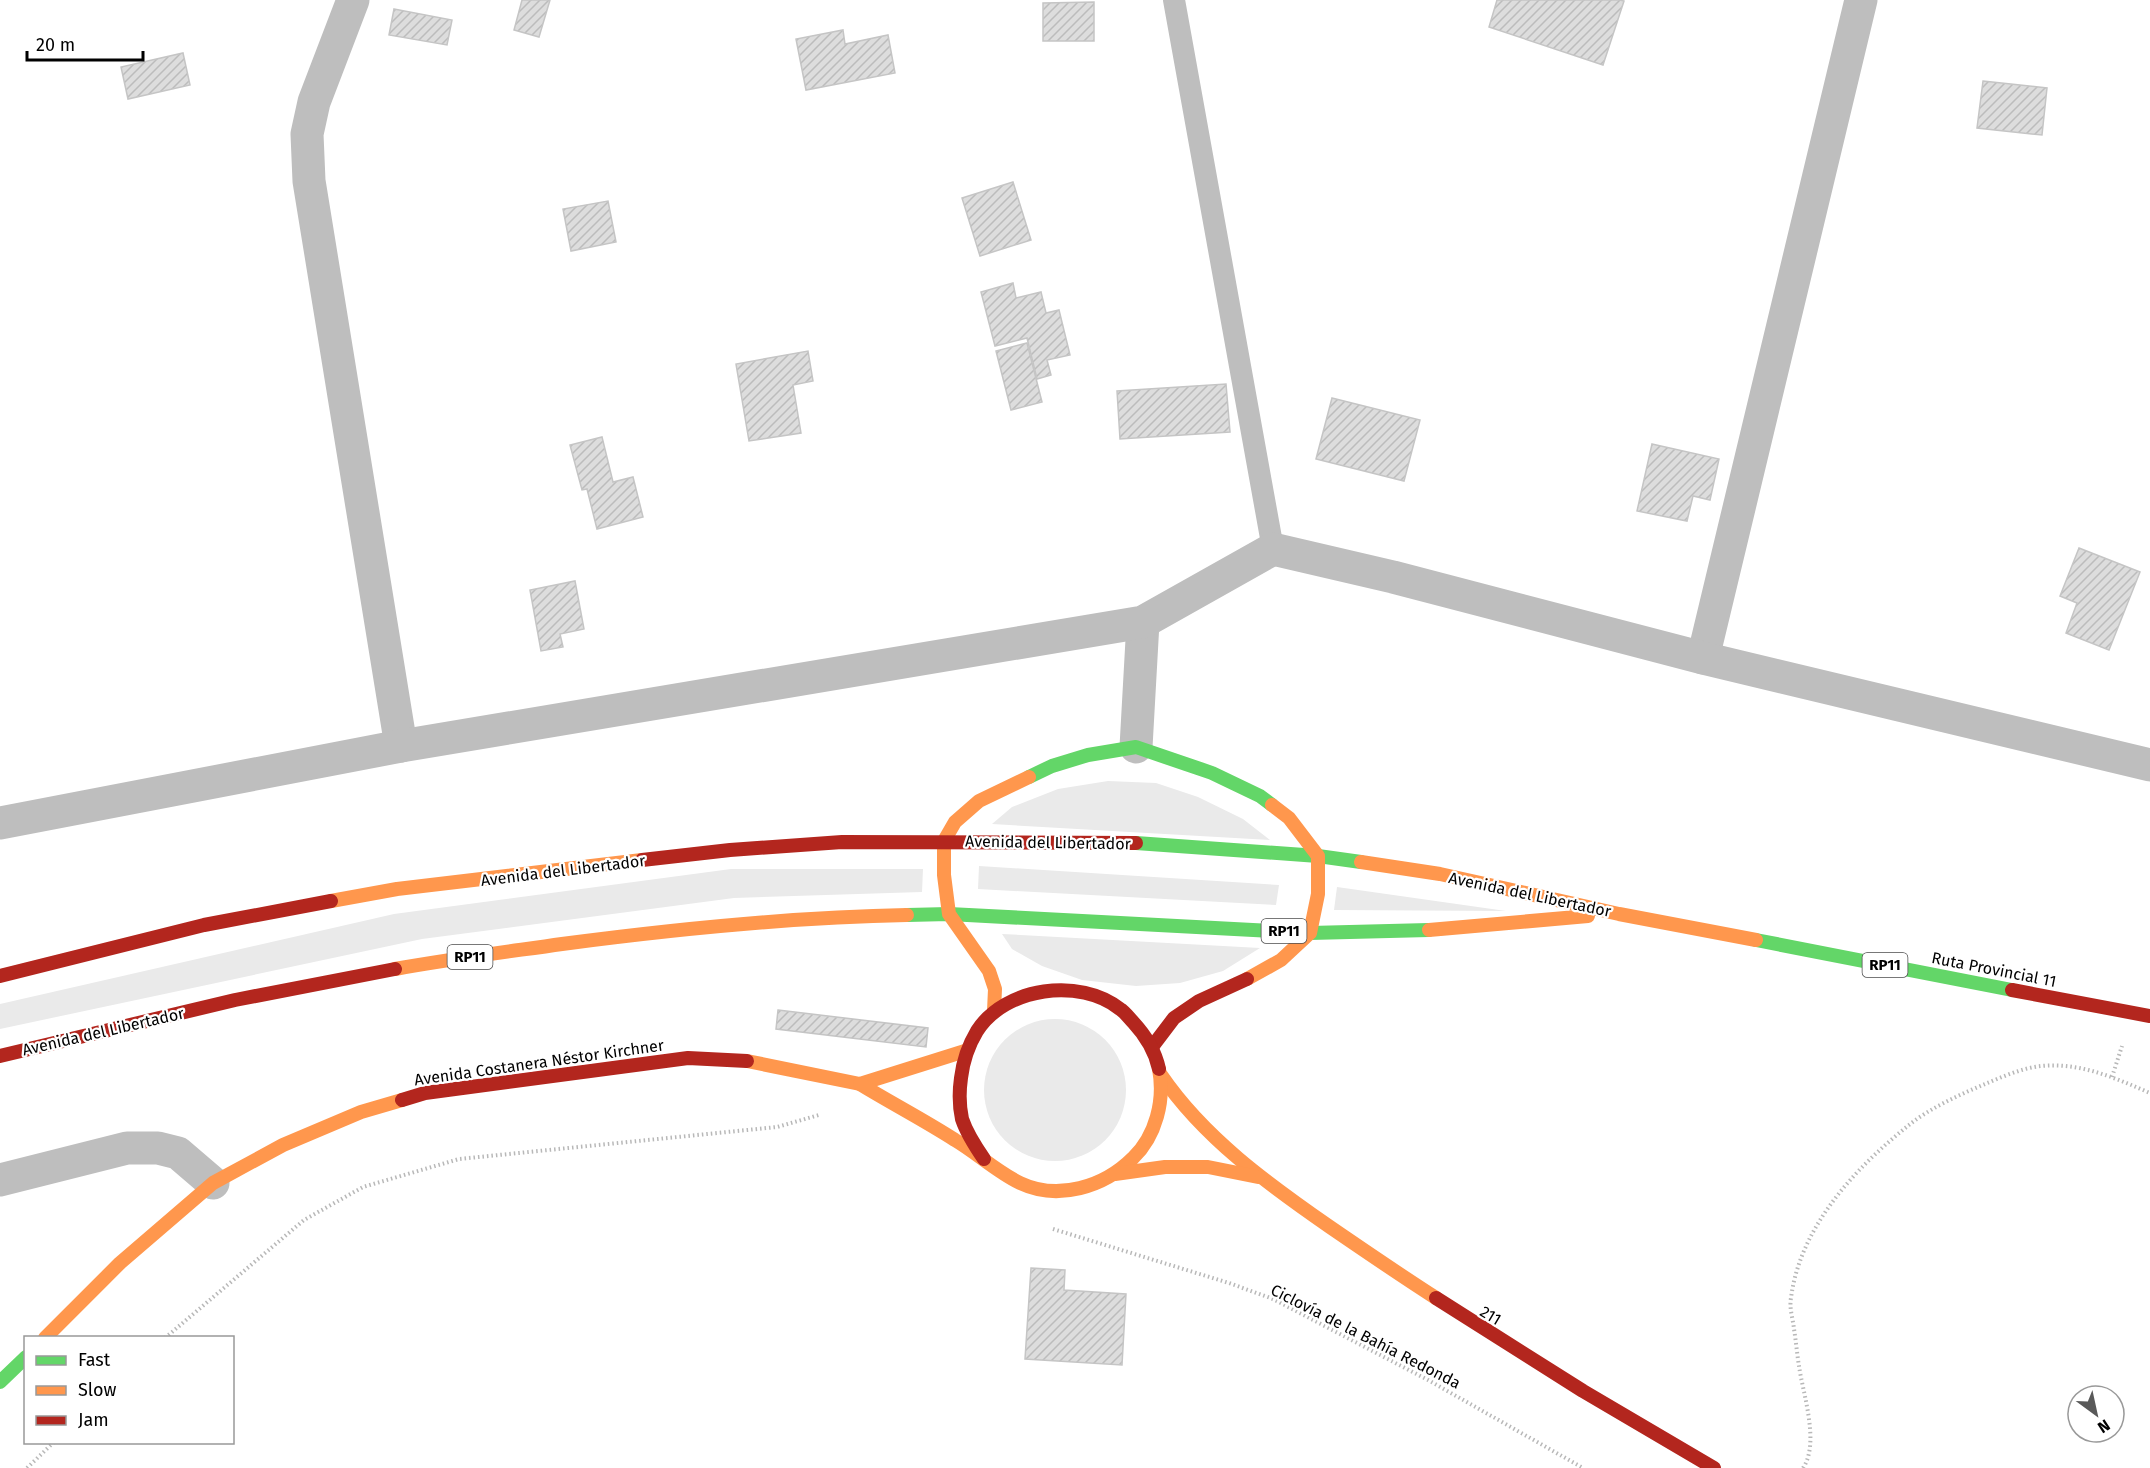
<svg xmlns="http://www.w3.org/2000/svg" width="2150" height="1468" viewBox="0 0 2150 1468" font-family="'Fira Sans',sans-serif">
	<style>
		.green { fill: #eaeaea }
		.building { fill: url(#building-hatch); stroke: #c5c5c5; stroke-width: 1.5 }
		.lines { fill: none; stroke-linecap: round; stroke-linejoin: round }
		.path { stroke: #b8b8b8; stroke-width: 4; stroke-dasharray: 1.5 3; stroke-linecap: butt }
		.lane { stroke: #bebebe; stroke-width: 22 }
		.street { stroke: #bebebe; stroke-width: 33 }
		.fast { stroke: #63d668; stroke-width: 14 }
		.slow { stroke: #ff974d; stroke-width: 14 }
		.jam { stroke: #b3261e; stroke-width: 14 }
		.labels { text-anchor: middle; stroke-width: 4.5; stroke-linejoin: round; paint-order: stroke }
		.shield { fill: #fff; stroke: #4c4c4c; stroke-width: 1.5 }
		.shield-label { font-size: 15px; font-weight: bold; fill: #000 }
		.street-label { font-size: 16px; fill: #000; stroke: #fff }
	</style>
	<defs>
		<pattern id="building-hatch" width="6" height="6" patternUnits="userSpaceOnUse" patternTransform="scale(1.5)"><rect width="6" height="6" fill="#ddd"/><path d="M-1 1l2-2M0 6l6-6M5 7l2-2" fill="none" stroke="#bcbcbc"/></pattern>
	</defs>
	<rect width="100%" height="100%" fill="#fff"/>
	<g class="green">
		<polygon points="1108,781 1156,783 1198,797 1243,819 1270,840 992,824 1012,807 1058,789"/>
		<polygon points="979,866 1279,885 1276,905 978,889"/>
		<polygon points="731,869 923,869 922,892 734,898 422,939 0,1029 0,1004 394,914"/>
		<polygon points="1337,887 1506,911 1334,910"/>
		<polygon points="1002,934 1260,948 1223,971 1180,983 1136,986 1082,980 1042,966 1012,949"/>
		<circle cx="1055" cy="1090" r="71"/>
	</g>
	<g class="building">
		<polygon points="522,0 550,0 539,37 514,30"/>
		<polygon points="1497,0 1620,0 1624,1 1603,65 1489,27"/>
		<polygon points="1094,2 1094,41 1043,41 1043,3"/>
		<polygon points="394,9 452,20 447,45 389,35"/>
		<polygon points="843,30 845,44 888,35 895,73 806,90 796,39"/>
		<polygon points="183,53 190,85 128,99 121,67"/>
		<polygon points="1983,81 2047,88 2042,135 1977,128"/>
		<polygon points="1013,182 1031,240 980,256 962,198"/>
		<polygon points="608,201 616,242 571,251 563,209"/>
		<polygon points="1013,283 1016,298 1041,292 1046,313 1059,310 1070,355 1047,360 1051,375 1037,379 1027,338 995,346 981,292"/>
		<polygon points="1027,343 1042,402 1011,410 996,351"/>
		<polygon points="808,351 813,381 793,385 801,433 749,441 736,364"/>
		<polygon points="1226,384 1230,432 1120,439 1117,391"/>
		<polygon points="1332,398 1420,420 1404,481 1316,459"/>
		<polygon points="602,437 613,482 633,477 643,517 597,529 587,489 582,490 570,445"/>
		<polygon points="1652,444 1719,459 1710,500 1693,496 1687,521 1637,511"/>
		<polygon points="2079,548 2140,572 2109,650 2066,633 2077,603 2060,596"/>
		<polygon points="575,581 584,629 560,634 563,647 541,651 530,590"/>
		<polygon points="778,1010 928,1028 926,1047 776,1029"/>
		<polygon points="1031,1268 1065,1270 1064,1290 1126,1294 1122,1365 1025,1359"/>
	</g>
	<g class="lines">
		<g class="path">
			<polyline points="2112,1077 2122,1046"/>
			<polyline points="1053,1229 1229,1283 1273,1299 1428,1380 1583,1468"/>
			<polyline points="165,1338 304,1220 363,1187 459,1159 777,1127 819,1115"/>
			<polyline points="27,1468 54,1442"/>
			<path d="M1803 1468C1820 1443 1803 1394 1799 1366 1797 1354 1796 1341 1794 1329 1793 1319 1789 1308 1791 1298 1800 1227 1855 1168 1909 1125 1930 1108 1959 1095 1985 1084 2002 1077 2022 1068 2041 1066 2080 1062 2115 1078 2150 1093"/>
		</g>
		<polyline class="lane" points="1174,0 1273,549"/>
		<g class="street">
			<polyline points="353,0 314,102 307,134 309,181 401,746"/>
			<polyline points="1703,658 1861,0"/>
			<polyline points="1136,747 1143,622"/>
			<polyline points="0,823 401,746 1143,622 1273,549 1393,577 1703,658 2150,765"/>
			<polyline points="0,1180 127,1148 158,1148 178,1153 213,1183"/>
		</g>
		<g class="fast">
			<polyline points="1029,777 1052,766 1088,755 1136,747 1212,773 1260,796 1272,805"/>
			<polyline points="1136,843 1318,856 1361,862"/>
			<polyline points="907,915 949,914 1310,933 1429,930"/>
			<polyline points="1756,940 2012,990"/>
			<polyline points="0,1382 26,1357"/>
		</g>
		<g class="slow">
			<polyline points="1361,862 1440,874 1619,914 1756,940"/>
			<polyline points="331,901 397,889 642,860"/>
			<polyline points="1429,930 1588,916"/>
			<path d="M395 969C450 959 506 952 562 944 676 929 791 917 907 915"/>
			<polyline points="1247,979 1281,960 1310,933 1318,894 1318,856 1289,818 1272,805"/>
			<polyline points="994,1011 995,989 989,971 949,914 944,875 944,841 955,822 979,801 1029,777"/>
			<polyline points="747,1061 860,1084 965,1051"/>
			<path d="M1161 1075C1204 1138 1268 1184 1330 1227 1365 1251 1400 1275 1436 1298"/>
			<path d="M860 1084C891 1103 924 1120 955 1140 977 1153 997 1172 1020 1183 1058 1201 1104 1187 1133 1158 1156 1136 1165 1100 1159 1069"/>
			<polyline points="1115,1174 1165,1167 1208,1167 1258,1177"/>
			<polyline points="45,1338 120,1263 213,1183 283,1145 361,1112 402,1100"/>
		</g>
		<g class="jam">
			<polyline points="642,860 730,850 842,842 1136,843"/>
			<polyline points="0,976 204,925 331,901"/>
			<polyline points="2012,990 2150,1016"/>
			<polyline points="1152,1047 1174,1018 1199,1001 1247,979"/>
			<polyline points="0,1056 235,1000 395,969"/>
			<polyline points="402,1100 425,1093 688,1058 747,1061"/>
			<path d="M984 1159C975 1146 967 1134 962 1119 959 1105 959 1092 961 1078 963 1061 968 1046 977 1031 1005 987 1080 977 1120 1009 1125 1012 1129 1018 1133 1022 1146 1036 1155 1050 1159 1069"/>
			<polyline points="1436,1298 1583,1391 1714,1468"/>
		</g>
	</g>
	<g class="labels">
		<g class="shield">
			<rect x="1261.5" y="919" width="45" height="24" rx="4.5"/>
			<rect x="447.5" y="945" width="45" height="24" rx="4.5"/>
			<rect x="1862.5" y="953" width="45" height="24" rx="4.5"/>
		</g>
		<g class="shield-label">
			<text x="1284" y="936">RP11</text>
			<text x="470" y="962">RP11</text>
			<text x="1885" y="970">RP11</text>
		</g>
		<g class="street-label">
			<text transform="translate(1048 842) rotate(1)" y="6">Avenida del Libertador</text>
			<text transform="translate(563 870) rotate(-7)" y="6">Avenida del Libertador</text>
			<text transform="translate(1530 894) rotate(12)" y="6">Avenida del Libertador</text>
			<text transform="translate(1994 969) rotate(11)" y="6">Ruta Provincial 11</text>
			<text transform="translate(103 1031) rotate(-13)" y="6">Avenida del Libertador</text>
			<text transform="translate(539 1062) rotate(-8)" y="6">Avenida Costanera Néstor Kirchner</text>
			<text transform="translate(1491 1315) rotate(31)" y="6">211</text>
			<text transform="translate(1366 1336) rotate(27)" y="6">Ciclovía de la Bahía Redonda</text>
		</g>
	</g>
	<rect x="24" y="1336" width="210" height="108" fill="#ffffff" stroke="#999999" stroke-width="1.5"/>
	<rect x="36" y="1356" width="30" height="9" fill="#63d668" stroke="#999999" stroke-width="1.5"/>
	<text x="78" y="1366" font-size="18" fill="#000000">Fast</text>
	<rect x="36" y="1386" width="30" height="9" fill="#ff974d" stroke="#999999" stroke-width="1.5"/>
	<text x="78" y="1396" font-size="18" fill="#000000">Slow</text>
	<rect x="36" y="1416" width="30" height="9" fill="#b3261e" stroke="#999999" stroke-width="1.5"/>
	<text x="78" y="1426" font-size="18" fill="#000000">Jam</text>
	<g transform="translate(2096 1414) rotate(147)"><circle r="28" fill="#ffffff" stroke="#999999" stroke-width="1.5"/>
	<path d="M0-4.5L10 22L0 15L-10 22Z" fill="#595959"/>
	<text y="-9" font-size="16" font-weight="bold" text-anchor="middle" fill="#000000">N</text>
	</g>
	<path d="M27 51v9h116v-9" fill="none" stroke="#000000" stroke-width="3"/>
	<text x="36" y="51" font-size="18" fill="#000000" stroke="#ffffff" stroke-width="4.5" paint-order="stroke">20 m</text>
</svg>
